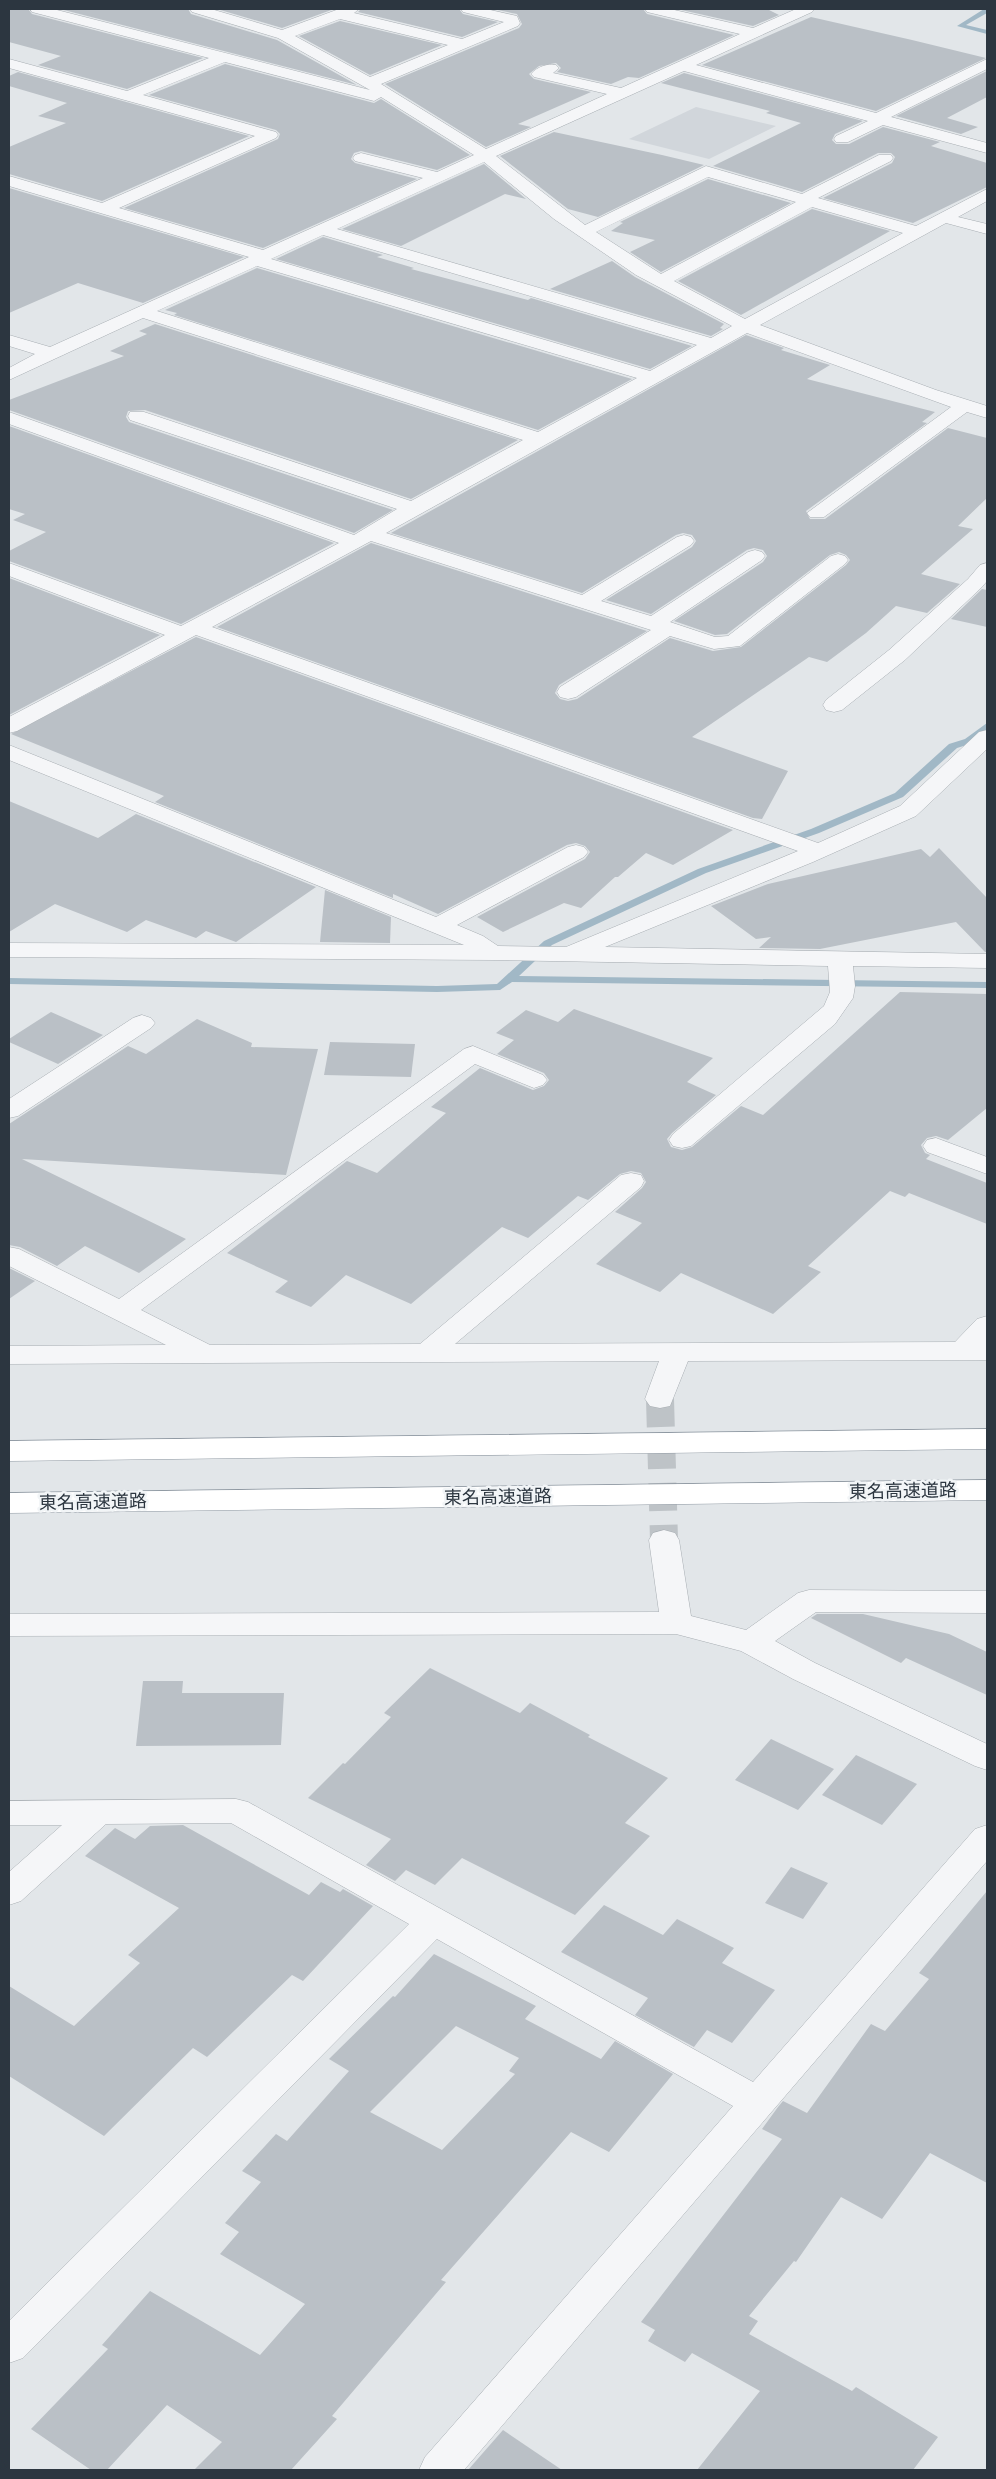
<svg xmlns="http://www.w3.org/2000/svg" width="996" height="2479" viewBox="0 0 996 2479" font-family="'Golos Text','Noto Sans JP',sans-serif">
	<style>
		.built { fill: #d1d6db }
		.lines { fill: none; stroke-linecap: round; stroke-linejoin: round }
		.stream { fill: #a1b8c6; fill-rule: evenodd }
		.building { fill: #bac0c6; fill-rule: evenodd }
		.minor-tunnel { stroke: #bec3c7; stroke-width: 28; stroke-dasharray: 28 14; stroke-linecap: butt }
		.minor-casing { stroke: #a8aeb3; stroke-width: 1 }
		.highway-casing { stroke: #8b959f; stroke-width: 1 }
		.minor { fill: #f5f6f8; fill-rule: evenodd }
		.highway { fill: #fff; fill-rule: evenodd }
		.labels { text-anchor: middle; stroke-width: 5; stroke-linejoin: round; paint-order: stroke }
		.street-label { font-size: 18px; fill: #2c3640; stroke: #f2f5f7 }
	</style>
	<rect width="100%" height="100%" fill="#e2e6e9"/>
	<polygon class="built" points="696,107 776,126 709,159 629,139"/>
	<g class="lines">
		<g class="stream">
			<polygon points="984,9 987,9 987,13 966,25 987,30 987,34 957,26"/>
			<polygon points="987,723 987,731 973,743 957,748 903,797 819,833 706,873 552,945 519,976 987,982 987,988 512,982 500,990 437,992 9,984 9,978 437,986 497,984 544,941 698,869 811,829 895,793 949,744 965,739"/>
		</g>
	</g>
	<g class="building">
		<polygon points="9,9 28,9 32,14 203,58 127,89 38,65 61,56 9,42"/>
		<polygon points="60,9 188,9 191,14 277,40 357,85"/>
		<polygon points="217,9 334,9 282,28"/>
		<polygon points="361,9 459,9 463,14 498,22 462,37 358,12"/>
		<polygon points="493,9 643,9 647,14 734,35 639,78 628,77 611,84 557,72 561,68 556,63 539,66 529,74 534,79 591,92 518,124 531,127 486,147 385,84 519,28 522,24 517,14"/>
		<polygon points="677,9 767,9 779,15 753,26"/>
		<polygon points="811,17 912,40 986,58 876,111 702,65"/>
		<polygon points="340,21 442,45 370,75 299,36"/>
		<polygon points="225,64 374,103 381,99 470,155 437,170 361,151 354,153 351,159 355,163 417,179 263,248 124,208 278,139 280,134 276,130 149,95"/>
		<polygon points="987,71 987,97 947,118 978,127 961,134 896,116"/>
		<polygon points="18,72 249,136 102,201 9,174 9,147 66,123 38,116 67,103 9,86 9,76"/>
		<polygon points="684,73 863,121 835,134 832,140 836,144 849,144 883,127 940,142 931,146 987,163 987,187 913,223 823,198 892,163 895,157 891,153 878,153 802,192 713,166 801,123 766,113 770,111 751,106 661,83"/>
		<polygon points="554,132 662,155 704,165 598,217 568,209 500,156"/>
		<polygon points="484,164 526,199 505,194 401,246 342,229"/>
		<polygon points="708,179 791,203 661,272 630,252 655,240 611,231 623,223 620,222"/>
		<polygon points="9,188 244,257 143,303 78,283 9,313"/>
		<polygon points="812,209 890,231 741,315 678,281"/>
		<polygon points="323,237 383,255 377,257 414,268 411,269 528,300 531,298 692,346 650,369 276,259"/>
		<polygon points="612,261 635,277 724,324 720,328 723,329 711,336 550,289"/>
		<polygon points="257,268 632,379 538,430 174,315 177,313 165,310"/>
		<polygon points="155,324 518,440 411,499 145,410 128,411 126,417 129,422 393,510 354,533 9,410 9,400 124,356 110,351 147,334 139,331"/>
		<polygon points="746,335 784,348 781,350 830,365 807,379 935,412 922,422 927,423 806,511 810,519 825,519 948,428 987,438 987,498 958,526 973,529 921,574 960,584 927,613 896,606 866,633 827,662 809,657 692,737 788,771 762,819 753,818 217,627 371,543 647,631 559,685 555,693 560,699 568,701 577,699 670,638 713,651 741,647 846,565 850,560 846,555 839,552 830,555 727,634 715,635 674,621 763,562 767,556 763,550 754,548 747,550 651,614 606,600 692,547 696,541 692,535 683,533 676,535 582,593 391,533"/>
		<polygon points="9,426 334,543 181,624 9,561 9,551 46,532 13,520 25,514 9,509"/>
		<polygon points="9,578 160,635 9,715"/>
		<polygon points="982,589 987,590 987,627 951,619"/>
		<polygon points="196,637 733,830 673,865 646,853 618,877 615,877 581,908 564,903 503,932 477,917 585,859 590,852 585,846 576,843 567,845 438,914 393,894 393,898 155,802 164,796 11,734"/>
		<polygon points="9,801 98,838 136,814 316,887 236,942 206,931 196,938 146,920 127,932 55,904 9,932"/>
		<polygon points="939,848 987,898 987,952 985,952 956,922 820,949 759,948 771,937 756,939 711,906 768,884 921,849 930,857"/>
		<polygon points="325,890 391,917 390,943 320,942"/>
		<polygon points="900,992 987,994 987,1108 948,1140 936,1136 927,1138 921,1145 925,1153 930,1155 926,1159 987,1183 987,1224 909,1193 905,1197 890,1191 808,1266 821,1272 773,1314 681,1273 660,1292 596,1264 642,1223 615,1212 642,1188 646,1182 641,1173 631,1171 620,1174 588,1200 578,1196 528,1238 502,1227 411,1304 346,1275 311,1307 275,1292 288,1281 227,1253 347,1161 377,1173 446,1113 431,1107 480,1068 533,1090 544,1086 549,1080 544,1073 497,1054 514,1040 496,1033 526,1010 558,1022 574,1009 713,1058 687,1082 716,1095 672,1133 667,1139 671,1147 682,1150 692,1147 741,1106 763,1115"/>
		<polygon points="51,1012 103,1035 58,1064 9,1042 9,1039"/>
		<polygon points="197,1019 252,1043 251,1047 318,1049 286,1175 22,1159 186,1239 139,1273 85,1246 57,1266 20,1247 9,1245 9,1124 128,1046 146,1054"/>
		<polygon points="330,1042 415,1044 411,1077 324,1075"/>
		<polygon points="9,1268 35,1281 9,1299"/>
		<polygon points="817,1614 863,1614 949,1634 987,1652 987,1695 906,1658 901,1663 811,1618"/>
		<polygon points="430,1668 520,1713 530,1703 590,1735 588,1737 668,1778 625,1823 650,1836 575,1915 462,1858 435,1885 406,1870 395,1881 366,1865 391,1839 308,1798 343,1763 345,1764 391,1717 384,1713"/>
		<polygon points="143,1681 183,1681 182,1693 284,1693 281,1745 136,1746"/>
		<polygon points="771,1739 834,1769 798,1810 735,1780"/>
		<polygon points="856,1755 917,1784 882,1825 822,1795"/>
		<polygon points="183,1825 309,1895 321,1882 340,1892 343,1889 373,1906 303,1981 292,1975 207,2057 193,2048 104,2136 9,2076 9,1986 74,2026 140,1963 128,1955 179,1908 85,1856 115,1828 135,1839 150,1826"/>
		<polygon points="791,1867 828,1883 803,1919 765,1903"/>
		<polygon points="987,1891 987,2183 930,2153 882,2219 841,2197 796,2262 794,2261 749,2316 758,2321 749,2334 852,2391 856,2387 938,2437 913,2470 697,2470 760,2391 692,2353 685,2362 648,2341 655,2330 641,2322 782,2139 762,2129 778,2107 783,2101 807,2113 871,2024 885,2031 929,1979 919,1973"/>
		<polygon points="604,1905 663,1935 677,1919 734,1948 722,1963 775,1990 732,2043 707,2030 694,2047 635,2015 648,1998 561,1952"/>
		<path d="M434 1954 536 2006 525 2019 601 2059 615 2041 673 2074 609 2152 571 2132 441 2280 446 2282 332 2416 337 2419 291 2470H194L222 2442 167 2405 107 2470H91L31 2429 108 2349 102 2345 150 2291 260 2355 305 2304 220 2254 239 2232 225 2223 261 2182 242 2171 276 2134 287 2141 349 2071 329 2059 393 1996 395 1997ZM456 2026 519 2058 509 2071 515 2074 442 2150 370 2112Z"/>
		<polygon points="503,2430 562,2470 468,2470"/>
	</g>
	<g class="lines">
		<polyline class="minor-tunnel" points="660,1399 664,1540"/>
		<defs>
			<g id="minor">
				<path d="M30 9H53L370 90 278 38 192 12 190 9H211L282 30 339 9H359L354 13 462 39 504 22 463 12 461 9H486L517 16 520 23 518 26 381 84 486 149 607 94 534 77 531 74C537 67 548 63 556 65L559 68 553 73 621 88 740 34 647 12 645 9H670L753 28 796 9H814L812 12 696 65 876 113 987 59V69L891 117 987 143V153L883 125 848 142H836L834 139 836 136 868 121 684 71 496 156 585 225 706 166 802 194 879 155H891L893 158 891 161 818 198 916 226 987 189V201L958 217 987 224V234L946 223 760 325 936 390 987 406V418L967 412 824 517H810L807 513 951 407 747 333 386 533 582 595 677 537 684 535 691 537 694 541 691 545 601 601 651 616 748 552 755 550 762 552 765 556 762 560 670 622 715 637 728 636 831 556 838 554 845 556 848 560 845 564 740 646 714 649 670 636 576 697 568 699 560 697 557 692 560 687 651 630 371 541 212 627 818 843 900 806 979 732 987 730V749L916 816 813 862 605 947 987 954V968L853 966 855 986 853 998 835 1024 691 1146 682 1148 673 1146 669 1140 673 1134 824 1006 830 992 828 966 493 960 9 957V943L464 945 9 760V745L436 917 568 847 576 845 584 847 588 852 584 857 457 925 483 936 498 946 566 947 798 851 196 635 17 731 9 733V717L165 635 9 576V563L181 626 339 543 9 424V412L354 535 397 509 130 420 128 416 130 412H144L411 501 523 440 143 318 9 380V368L35 354 9 346V335L50 347 249 257 9 186V176L102 203 255 136 9 68V59L127 91 209 58 32 12ZM340 19 448 45 370 77 295 36ZM225 62 374 101 381 97 474 155 437 172 361 153 355 155 353 158 355 161 423 178 263 250 119 208 276 138 278 135 276 132 143 95ZM484 162 554 219 636 275 732 326 711 338 337 229ZM708 177 796 202 661 274 596 232ZM812 207 903 233 745 319 674 281ZM323 235 697 345 650 371 271 259ZM257 266 637 378 538 432 157 311Z"/>
				<polygon points="987,563 987,581 982,587 905,660 842,710 834,712 826,710 823,705 826,700 889,650 968,579 980,565"/>
				<polygon points="142,1015 151,1018 155,1023 151,1028 18,1116 9,1118 9,1099 133,1018"/>
				<polygon points="473,1046 543,1075 547,1080 543,1085 534,1088 475,1064 141,1310 210,1345 420,1344 621,1175 631,1173 641,1175 644,1181 641,1187 455,1344 955,1342 977,1319 987,1316 987,1360 688,1361 670,1406 660,1408 650,1406 645,1399 659,1361 9,1364 9,1346 166,1345 9,1266 9,1247 19,1249 119,1299 464,1049"/>
				<polygon points="936,1138 987,1157 987,1174 927,1152 923,1146 927,1140"/>
				<polygon points="664,1530 675,1533 679,1540 691,1616 746,1630 798,1593 809,1590 987,1591 987,1613 816,1612 775,1641 815,1663 987,1744 987,1770 975,1766 793,1679 741,1651 676,1634 9,1636 9,1614 659,1612 649,1540 653,1533"/>
				<polygon points="236,1799 248,1802 753,2082 975,1829 987,1825 987,1861 464,2470 419,2470 425,2457 733,2106 437,1939 23,2358 9,2363 9,2321 409,1924 231,1823 106,1824 21,1901 9,1905 9,1872 62,1825 9,1825 9,1801"/>
			</g>
			<g id="highway">
				<polygon points="987,1429 987,1449 9,1461 9,1441"/>
				<polygon points="987,1480 987,1500 9,1513 9,1493"/>
			</g>
		</defs>
		<use href="#minor" class="minor-casing"/>
		<use href="#highway" class="highway-casing"/>
		<use href="#minor" class="minor"/>
		<use href="#highway" class="highway"/>
	</g>
	<g class="labels">
		<g class="street-label">
			<text transform="translate(903 1491) rotate(-1)" y="6">東名高速道路</text>
			<text transform="translate(498 1497) rotate(-1)" y="6">東名高速道路</text>
			<text transform="translate(93 1502) rotate(-1)" y="6">東名高速道路</text>
		</g>
	</g>
	<rect width="996" height="2479" fill="none" stroke="#2c3640" stroke-width="20"/>
</svg>
